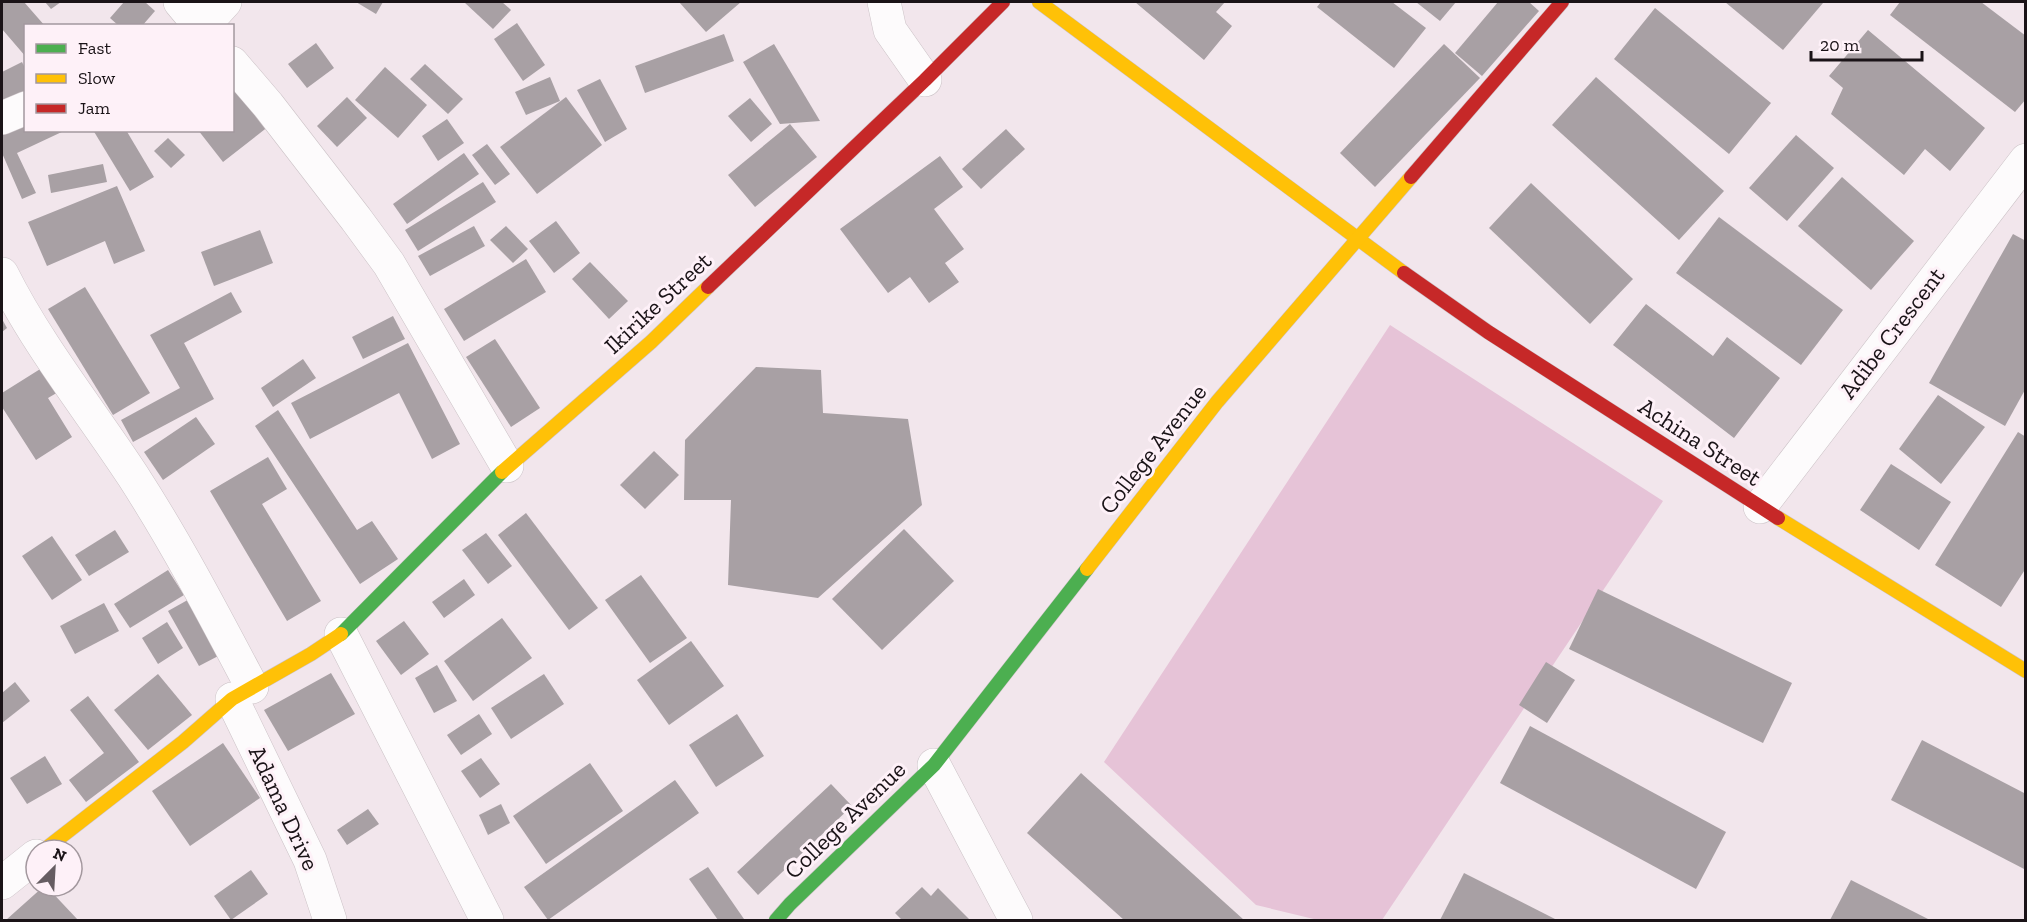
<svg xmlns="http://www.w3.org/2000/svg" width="2027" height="922" viewBox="0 0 2027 922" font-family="'Zilla Slab',serif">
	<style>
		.grass { fill: #e6c3d7 }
		.building { fill: #a8a0a4 }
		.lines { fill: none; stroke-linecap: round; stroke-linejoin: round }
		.street-casing { stroke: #cbc2c6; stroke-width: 34 }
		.fast-casing { stroke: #cbc2c6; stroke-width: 15 }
		.slow-casing { stroke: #cbc2c6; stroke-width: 15 }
		.jam-casing { stroke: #cbc2c6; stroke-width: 15 }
		.street { stroke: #fdfbfc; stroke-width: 33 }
		.fast { stroke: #4caf50; stroke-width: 14 }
		.slow { stroke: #ffc107; stroke-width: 14 }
		.jam { stroke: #c62828; stroke-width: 14 }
		.labels { text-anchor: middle; stroke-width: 6; stroke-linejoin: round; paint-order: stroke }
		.street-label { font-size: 24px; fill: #1a1317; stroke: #fef1f8 }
	</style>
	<rect width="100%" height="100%" fill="#f2e6ec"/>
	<polygon class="grass" points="1390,325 1663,501 1382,920 1318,920 1256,905 1104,762"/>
	<g class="building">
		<polygon points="2,2 24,2 45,26 26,26 26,57 2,29"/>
		<polygon points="45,2 61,2 51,9"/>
		<polygon points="124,2 145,2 155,11 142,26 119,26 110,18"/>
		<polygon points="356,2 383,2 376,14"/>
		<polygon points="464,2 502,2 511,10 493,29"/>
		<polygon points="679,2 741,2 706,32"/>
		<polygon points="1135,2 1225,2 1216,12 1232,26 1204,60"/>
		<polygon points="1321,2 1392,2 1426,28 1394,68 1317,7"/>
		<polygon points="1416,2 1456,2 1440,21"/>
		<polygon points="1498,2 1529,2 1539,11 1482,76 1455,53"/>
		<polygon points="1725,2 1821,2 1823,3 1783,50"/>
		<polygon points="1900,2 1981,2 2026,36 2026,99 2015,112 1890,15"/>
		<polygon points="1655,8 1771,103 1729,154 1614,59"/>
		<polygon points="517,23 545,65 523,81 494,39"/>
		<polygon points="1868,30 1985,128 1950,171 1925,149 1904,175 1831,114 1843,88 1829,76"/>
		<polygon points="724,34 734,61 645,93 635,66"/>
		<polygon points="316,43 334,68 307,88 288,64"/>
		<polygon points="774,44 820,121 780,124 743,62"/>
		<polygon points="1444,44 1480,78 1375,187 1340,153"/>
		<polygon points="22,62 26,70 26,93 2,104 2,72"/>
		<polygon points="425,64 463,99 448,114 410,79"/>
		<polygon points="385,67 427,105 398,138 355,100"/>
		<polygon points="550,77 560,101 526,115 515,92"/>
		<polygon points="1596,77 1724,191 1679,240 1552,125"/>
		<polygon points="600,79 627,129 605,142 577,90"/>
		<polygon points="240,88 269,126 223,162 198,130 232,130 232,94"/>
		<polygon points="347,97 367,118 337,147 317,126"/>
		<polygon points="566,97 602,145 537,194 500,147"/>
		<polygon points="750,98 772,124 751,142 728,116"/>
		<polygon points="447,119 464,143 438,161 422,136"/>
		<polygon points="26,121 26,130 66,130 17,153 36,193 22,199 2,153 2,132"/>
		<polygon points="790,124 817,157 755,207 728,175"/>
		<polygon points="1006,129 1025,149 981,189 962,169"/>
		<polygon points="93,130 126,130 154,177 130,191"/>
		<polygon points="1796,135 1834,168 1787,221 1749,188"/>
		<polygon points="168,138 185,155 171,168 154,151"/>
		<polygon points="487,144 510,174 495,185 472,155"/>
		<polygon points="464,153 479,174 407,224 393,204"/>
		<polygon points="940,156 963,187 934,209 964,249 945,263 959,282 929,303 910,277 888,293 840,229"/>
		<polygon points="103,164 107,182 51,193 48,175"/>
		<polygon points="1842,177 1914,241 1871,290 1798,226"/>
		<polygon points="483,182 496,202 418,251 405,230"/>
		<polygon points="1531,183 1633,279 1590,324 1489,228"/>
		<polygon points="117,186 145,251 114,264 105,241 47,266 28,222"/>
		<polygon points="1719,217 1843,310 1801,365 1676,273"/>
		<polygon points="556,221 580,253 554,273 529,241"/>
		<polygon points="474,226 485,246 430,276 418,256"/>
		<polygon points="506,226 528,249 513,263 490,240"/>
		<polygon points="260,230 273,263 214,286 201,252"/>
		<polygon points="2013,234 2026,241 2026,388 2005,426 1929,383"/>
		<polygon points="526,259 546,292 464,341 444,309"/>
		<polygon points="590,262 628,301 609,319 572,279"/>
		<polygon points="85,287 150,393 113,415 48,309"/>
		<polygon points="231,292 242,312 184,343 214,399 133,442 121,420 180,388 150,335"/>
		<polygon points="1646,304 1713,356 1727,337 1780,378 1734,438 1613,345"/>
		<polygon points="393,316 405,339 363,359 352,337"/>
		<polygon points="2,319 7,328 2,332"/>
		<polygon points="495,339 540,408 511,427 466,357"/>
		<polygon points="408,343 460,444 432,459 399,393 310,439 291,403"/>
		<polygon points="303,359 316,378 273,407 261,388"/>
		<polygon points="45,366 60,391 48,398 72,437 36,460 2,407 2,393"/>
		<polygon points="756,367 821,370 823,413 908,419 922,505 818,598 728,585 731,500 684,500 685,440"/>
		<polygon points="1938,395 1985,427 1941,484 1899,449"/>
		<polygon points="278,410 357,530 372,521 398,559 360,584 255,426"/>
		<polygon points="196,417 215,444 163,480 144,452"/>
		<polygon points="2018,432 2026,437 2026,568 2001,607 1935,565"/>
		<polygon points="654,451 679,475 645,509 620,485"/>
		<polygon points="268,457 287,489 262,504 321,601 287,621 210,491"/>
		<polygon points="1891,464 1951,502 1919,550 1860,510"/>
		<polygon points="526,513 598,608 569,630 498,535"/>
		<polygon points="904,529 954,581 882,650 832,599"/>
		<polygon points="115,530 129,552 89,576 75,555"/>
		<polygon points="486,533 512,566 488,584 462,550"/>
		<polygon points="52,536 82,580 52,600 22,556"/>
		<polygon points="168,570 184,595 130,628 114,604"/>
		<polygon points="641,575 687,638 650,663 605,600"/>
		<polygon points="464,579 475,595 444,618 432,602"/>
		<polygon points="1598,589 1792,683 1763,743 1569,649"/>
		<polygon points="193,597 224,653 199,666 168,611"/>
		<polygon points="104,603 119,631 75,654 60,626"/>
		<polygon points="502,618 532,658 473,701 444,661"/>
		<polygon points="404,621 429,654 401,675 376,641"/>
		<polygon points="167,622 183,648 158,664 142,638"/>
		<polygon points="691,641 724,686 669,725 637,680"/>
		<polygon points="1546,662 1575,680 1547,723 1519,705"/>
		<polygon points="437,665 457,701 434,713 415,678"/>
		<polygon points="331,673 355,714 288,751 264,710"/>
		<polygon points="158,674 192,715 148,750 114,710"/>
		<polygon points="544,674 564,704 511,739 491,708"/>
		<polygon points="15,682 30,701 2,723 2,693"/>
		<polygon points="88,696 139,762 86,802 69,780 104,753 70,710"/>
		<polygon points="479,714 492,734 461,755 447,735"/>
		<polygon points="737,714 764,756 716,787 689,745"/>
		<polygon points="1530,726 1726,832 1696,889 1500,783"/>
		<polygon points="1922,740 2026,794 2026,870 1891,800"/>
		<polygon points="223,743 260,798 190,846 152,791"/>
		<polygon points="45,756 62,784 27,804 10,778"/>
		<polygon points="481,758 500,784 480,798 461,771"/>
		<polygon points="590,763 623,811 546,864 513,816"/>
		<polygon points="1081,773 1244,920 1124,920 1027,833"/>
		<polygon points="675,780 699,813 548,920 524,887"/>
		<polygon points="831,784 852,806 758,895 737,872"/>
		<polygon points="501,804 510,823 488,835 479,815"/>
		<polygon points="368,809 379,824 347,845 337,830"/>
		<polygon points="708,867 744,919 742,920 718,920 689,879"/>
		<polygon points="251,870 268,894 231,920 214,896"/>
		<polygon points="1464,873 1557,920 1440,920"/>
		<polygon points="1851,880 1930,920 1830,920"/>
		<polygon points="44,886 46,886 78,920 6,920"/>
		<polygon points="922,887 931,896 938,888 970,920 902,920 895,913"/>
	</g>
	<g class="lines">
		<defs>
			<g id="street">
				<polyline points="180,2 200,26"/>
				<polyline points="884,2 890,30 925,80"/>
				<polyline points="203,26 225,2"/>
				<polyline points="232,63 268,105 356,219 389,264 507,466"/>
				<polyline points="2,118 26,108"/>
				<path d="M2 274C38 346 89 409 133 476 177 544 214 615 252 687"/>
				<polyline points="1760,507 2026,160"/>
				<polyline points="341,634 487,920"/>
				<polyline points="232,699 310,860 330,920"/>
				<polyline points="934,765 1016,920"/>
				<polyline points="2,883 36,856"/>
			</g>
			<g id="fast">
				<polyline points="341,634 502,472"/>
				<polyline points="776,920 790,904 934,765 1087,569"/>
			</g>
			<g id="slow">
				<polyline points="1039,2 1404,273"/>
				<polyline points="502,472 651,342 708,287"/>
				<polyline points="1778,518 2026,671"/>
				<polyline points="1087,569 1217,402 1411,177"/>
				<polyline points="44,850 183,742 232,699 311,654 341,634"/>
			</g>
			<g id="jam">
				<polyline points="1411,177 1562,2"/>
				<polyline points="1404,273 1488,332 1778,518"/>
				<polyline points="708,287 925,80 1003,2"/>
			</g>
		</defs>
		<use href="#street" class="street-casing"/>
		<use href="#fast" class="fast-casing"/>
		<use href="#slow" class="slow-casing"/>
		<use href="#jam" class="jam-casing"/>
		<use href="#street" class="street"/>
		<use href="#fast" class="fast"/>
		<use href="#slow" class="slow"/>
		<use href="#jam" class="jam"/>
	</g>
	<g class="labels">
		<g class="street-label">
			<text transform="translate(658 303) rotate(-43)" y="8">Ikirike Street</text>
			<text transform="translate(1892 333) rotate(-53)" y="8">Adibe Crescent</text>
			<text transform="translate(1700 442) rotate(33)" y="8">Achina Street</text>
			<text transform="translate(1153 449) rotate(-52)" y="8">College Avenue</text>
			<text transform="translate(284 808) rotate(65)" y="8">Adama Drive</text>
			<text transform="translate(845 820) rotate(-44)" y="8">College Avenue</text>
		</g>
	</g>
	<rect width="2027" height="922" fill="none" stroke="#1a1317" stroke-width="6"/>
	<rect x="24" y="24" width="210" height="108" fill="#fef1f8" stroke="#a3989e" stroke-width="1.5"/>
	<rect x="36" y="44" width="30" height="9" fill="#4caf50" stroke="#a3989e" stroke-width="1.5"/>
	<text x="78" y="54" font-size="18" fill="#1a1317">Fast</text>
	<rect x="36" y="74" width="30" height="9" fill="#ffc107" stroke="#a3989e" stroke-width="1.5"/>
	<text x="78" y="84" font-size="18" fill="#1a1317">Slow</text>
	<rect x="36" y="104" width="30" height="9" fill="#c62828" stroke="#a3989e" stroke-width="1.5"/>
	<text x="78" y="114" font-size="18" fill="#1a1317">Jam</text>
	<g transform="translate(54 868) rotate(24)"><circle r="28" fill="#fef1f8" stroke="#a3989e" stroke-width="1.5"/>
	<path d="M0-4.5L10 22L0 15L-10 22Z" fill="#665d62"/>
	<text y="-9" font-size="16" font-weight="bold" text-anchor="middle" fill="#1a1317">N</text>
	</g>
	<path d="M1811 51v9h111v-9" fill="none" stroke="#1a1317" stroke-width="3"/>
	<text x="1820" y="51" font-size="18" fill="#1a1317" stroke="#fef1f8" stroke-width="4.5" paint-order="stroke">20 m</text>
</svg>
